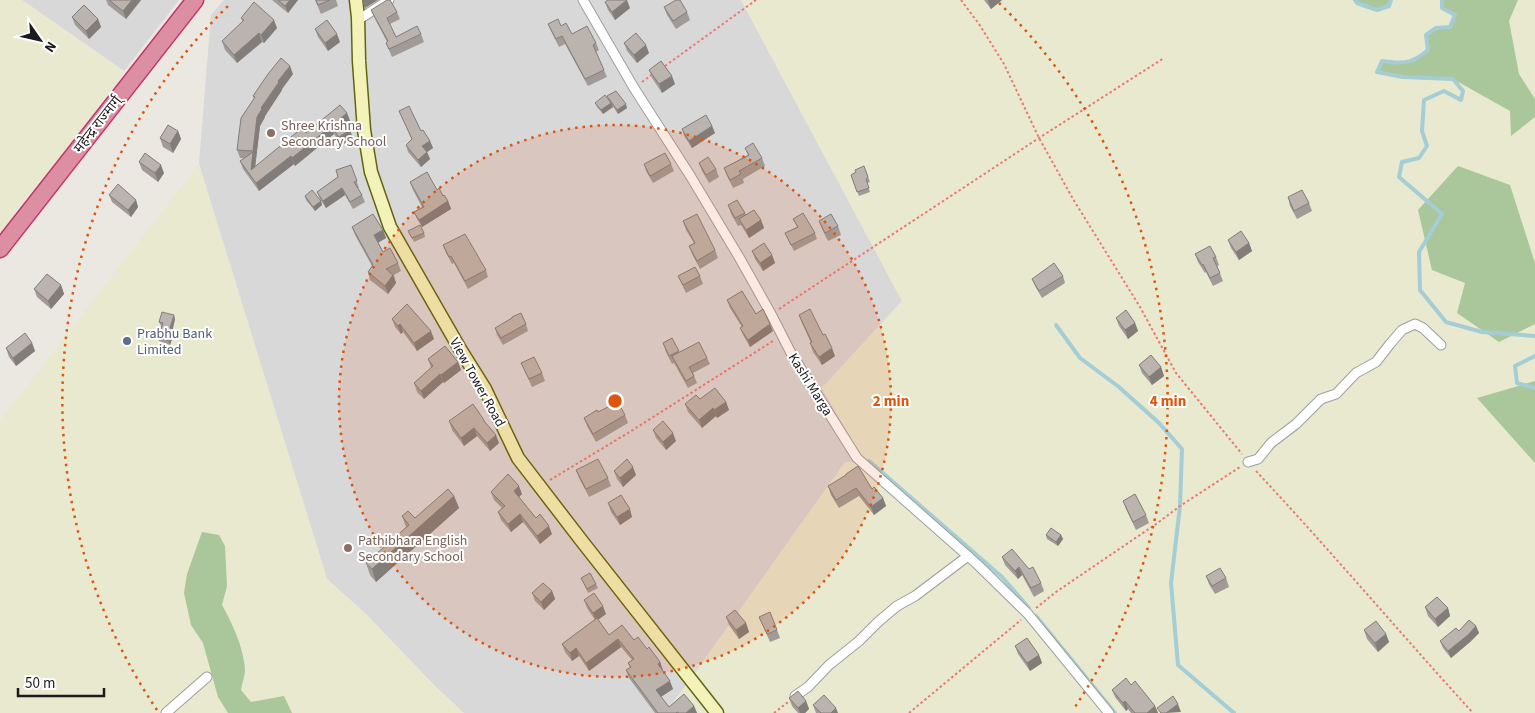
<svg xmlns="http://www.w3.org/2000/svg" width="1535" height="713" viewBox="0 0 1535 713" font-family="'Source Sans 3','Noto Sans Devanagari',sans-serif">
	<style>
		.residential { fill: #d9d8d8 }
		.farmland { fill: #e8e9ce }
		.forest { fill: #a9c79a }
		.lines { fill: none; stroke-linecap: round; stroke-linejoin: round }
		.stream { stroke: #a5cdd5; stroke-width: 4 }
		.street-casing { stroke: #9f9f9f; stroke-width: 11 }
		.secondary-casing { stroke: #60650f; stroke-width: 15 }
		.highway-casing { stroke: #c3346c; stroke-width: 19 }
		.path { stroke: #eb7973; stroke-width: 2; stroke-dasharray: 2.5 2.5; stroke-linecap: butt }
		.street { stroke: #fff; stroke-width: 9 }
		.secondary { stroke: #f2f2b9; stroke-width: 12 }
		.highway { stroke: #dc8fa2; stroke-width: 16 }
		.wall { fill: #a19a96 }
		.shaded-wall { fill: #837d7a }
		.building { fill: #bbb3ae; stroke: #837d7a }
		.ring { fill: none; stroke: #de560d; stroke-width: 2.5; stroke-dasharray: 2.5 5 }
		.education-dot { fill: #8d6e63; stroke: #fff; stroke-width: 2 }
		.service-dot { fill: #5c6f8a; stroke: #fff; stroke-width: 2 }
		.labels { text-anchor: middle; stroke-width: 4; stroke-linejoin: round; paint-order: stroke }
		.street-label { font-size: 14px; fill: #1b1b1b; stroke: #fff }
		.education-label { font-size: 14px; fill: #785e54; stroke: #fff; text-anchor: start }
		.service-label { font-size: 14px; fill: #4e5e75; stroke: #fff; text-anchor: start }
		.centre { fill: #de560d; stroke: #fff; stroke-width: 2.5 }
		.ring-label { font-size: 15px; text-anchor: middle; font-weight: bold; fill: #de560d; stroke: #fff; stroke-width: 4; stroke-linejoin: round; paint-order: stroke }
	</style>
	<rect width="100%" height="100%" fill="#ebe7e1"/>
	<g class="residential">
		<polygon points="22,0 179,0 124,71"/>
		<polygon points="224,0 741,0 902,301 822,388 865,462 664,713 464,713 435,686 366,614 327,579 199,164 211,15"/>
	</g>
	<g class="farmland">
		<polygon points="0,0 22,0 124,71 0,245"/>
		<polygon points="741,0 1355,0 1357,3 1388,6 1391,0 1442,0 1442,8 1455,15 1450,27 1436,28 1428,50 1419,58 1400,63 1382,61 1403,77 1453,79 1510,111 1511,135 1535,117 1535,713 664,713 679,695 845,462 865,462 822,388 902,301"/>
		<polygon points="1518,0 1535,0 1535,99 1519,74 1509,21"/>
		<polygon points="199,164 327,579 366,614 435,686 464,713 0,713 0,421"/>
	</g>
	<g class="forest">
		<polygon points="1355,0 1391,0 1389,6 1377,10 1357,3"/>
		<path d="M1442 0H1518L1509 21 1519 74 1535 99V117L1511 136 1510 111 1453 79 1403 77 1377 72 1382 61C1403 64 1413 64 1428 50L1426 35 1436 28 1450 27 1455 15 1442 8Z"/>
		<polygon points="1458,166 1510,185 1535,263 1535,324 1499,342 1457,313 1465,283 1432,270 1418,210"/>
		<polygon points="1535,381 1535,463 1477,398"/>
		<path d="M202 532 219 535 225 546 227 586 222 605C232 623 244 648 245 670 245 676 242 683 241 690L251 702 284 696 292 713H228L218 697 203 643 191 625 184 593 187 574Z"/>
	</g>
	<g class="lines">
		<g class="stream">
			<polyline points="1355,0 1357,3 1377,10 1389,6 1391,0"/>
			<path d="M1442 0V8L1455 15 1450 27 1436 28 1426 35 1428 50C1412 64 1403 64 1382 61L1377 72 1403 77 1453 79 1463 91 1461 100 1444 91 1424 100 1422 131 1427 146 1419 158 1402 162 1399 177 1442 214 1419 252 1420 290 1446 322 1482 332 1535 336"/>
			<polyline points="1056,325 1080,358 1119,387 1159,423 1182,449 1180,506 1171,583 1178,665 1234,713"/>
			<polyline points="1535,356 1515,366 1517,383 1535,388"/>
			<polyline points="869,461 1002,577 1029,608"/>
			<polyline points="1036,616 1115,713"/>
		</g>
		<defs>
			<g id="street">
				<polyline points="583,0 634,88 691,177 739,257 771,314 791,353 857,458 978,565 1028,614 1109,713"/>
				<polyline points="358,17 361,18 389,0"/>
				<polyline points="1248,462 1258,459 1271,443 1296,424 1321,399 1336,394 1356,373 1376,362 1390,344 1402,330 1415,324 1423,328 1441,345"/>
				<polyline points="795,696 808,687 829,665 859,641 878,622 897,606 915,596 968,556"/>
				<polyline points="166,713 207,677"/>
			</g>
			<polyline id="secondary" points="356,0 358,17 359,61 364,130 371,172 390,227 460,349 485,389 518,458 581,540 717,713"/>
			<polyline id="highway" points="0,249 195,0"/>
		</defs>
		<use href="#street" class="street-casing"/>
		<use href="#secondary" class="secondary-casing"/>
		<use href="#highway" class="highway-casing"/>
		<g class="path">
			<polyline points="961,0 979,24 1004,64 1039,138 1073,199 1140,307 1176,373 1242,454"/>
			<polyline points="665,66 756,0"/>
			<polyline points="642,82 653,74"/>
			<polyline points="779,309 1039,138 1164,58"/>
			<path d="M1256 471C1330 550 1400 633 1473 713"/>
			<polyline points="550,480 628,433 773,341"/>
			<polyline points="1036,608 1056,592 1156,524 1180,506 1240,467"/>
			<polyline points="774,713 788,702"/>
			<polyline points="909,713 1021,620"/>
		</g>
		<use href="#street" class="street"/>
		<use href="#secondary" class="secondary"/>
		<use href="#highway" class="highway"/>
	</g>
	<g class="wall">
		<polygon points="106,0 141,0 126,19 108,5"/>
		<polygon points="272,0 298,0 288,13"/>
		<polygon points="315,0 336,0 338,6 321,14"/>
		<polygon points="984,0 1002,0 991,9"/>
		<polygon points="605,2 630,8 615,20 608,10"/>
		<polygon points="664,7 687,12 690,20 676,29 667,15"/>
		<polygon points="371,10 397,12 400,19 390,24 396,37 421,34 424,42 392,57 386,43 387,42 374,17"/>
		<polygon points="72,17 98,19 101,27 89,39 75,25"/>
		<polygon points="241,18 277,28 264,43 262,42 237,63 225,50 222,41 243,22"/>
		<polygon points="548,24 561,26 572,34 596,43 599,50 596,52 607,77 588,86 565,44 559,47 551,31"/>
		<polygon points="315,29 340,42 328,51 318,37"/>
		<polygon points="624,43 649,53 637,63 627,51"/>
		<polygon points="649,70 675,84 662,93 652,78"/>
		<polygon points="293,74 282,89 282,90 265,116 265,117 260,126 255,167 306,133 347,113 350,121 346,124 353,138 342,145 334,134 295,166 294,164 259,191 243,169 240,161 244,158 240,158 237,150 254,98 253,96"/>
		<polygon points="608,99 627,108 618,114 612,105 613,107 603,114 597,107 595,103"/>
		<polygon points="399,111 430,141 433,148 427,152 430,159 421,167 408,152 406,145 412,140"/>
		<polygon points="712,126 715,133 692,148 684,136 682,129"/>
		<polygon points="178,131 181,139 173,153 163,147 160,138"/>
		<polygon points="745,148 762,158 765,166 743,179 744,183 733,188 727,176 724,168 748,155"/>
		<polygon points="139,162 164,173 158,182 142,170"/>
		<polygon points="699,163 716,169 719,177 709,183 702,171"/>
		<polygon points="644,164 671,164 674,171 653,183 646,171"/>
		<polygon points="351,165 359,188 358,188 362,195 365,202 353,209 345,195 326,208 320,199 317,192 338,177"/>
		<polygon points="864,166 870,182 867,183 870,192 859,196 851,175"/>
		<polygon points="410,182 437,190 448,201 451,209 422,227 417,219 414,212 422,207 413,190"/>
		<polygon points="109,195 136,200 138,207 131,217 112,202"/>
		<polygon points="305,196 321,201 322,205 315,211 306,200"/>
		<polygon points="1288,197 1309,203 1312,211 1297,219 1290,206"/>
		<polygon points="728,205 745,213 746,215 761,220 764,228 749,238 741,225 738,226 731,214"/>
		<polygon points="793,219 815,233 817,239 794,251 785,233 797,227"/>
		<polygon points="683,221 715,250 718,258 700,269 692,254 689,246 694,243 686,230"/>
		<polygon points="819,221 838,226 841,235 828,241 822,229"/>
		<polygon points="352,227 383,230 386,238 378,243 383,252 398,263 401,271 394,275 396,283 388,294 370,280 368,272 372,266 355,235"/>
		<polygon points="408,231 424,233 425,237 414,242"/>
		<polygon points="1228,240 1249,243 1252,251 1239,260 1231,248"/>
		<polygon points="443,245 486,270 488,277 468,289 454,263 452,264 446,253"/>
		<polygon points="752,251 772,255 775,263 763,271 755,259"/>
		<polygon points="1195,254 1216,257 1219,265 1217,266 1223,281 1213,286 1206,272 1205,273 1198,262"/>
		<polygon points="678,276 700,276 703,284 686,293"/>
		<polygon points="1063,276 1065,283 1042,298 1035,286 1032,279"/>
		<polygon points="61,285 64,294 51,309 37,297 34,289"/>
		<polygon points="727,300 756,314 773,331 750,347 743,335 740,328 742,327 730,308"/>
		<polygon points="799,315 835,356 822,365 813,352 810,343 811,343 802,323"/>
		<polygon points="1116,318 1135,323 1138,331 1128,339 1119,326"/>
		<polygon points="175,319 173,329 174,333 170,345 159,341 158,337 161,326 159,322"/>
		<polygon points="392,319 434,339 417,351 403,332 401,334 395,327"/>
		<polygon points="526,324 528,331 503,345 497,335 495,328"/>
		<polygon points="672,338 679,353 707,358 710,364 693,373 697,383 688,388 674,363 672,364 666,352 663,343"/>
		<polygon points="32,343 35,351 16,366 9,357 6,348"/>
		<polygon points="428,359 458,362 461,370 444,383 443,382 424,399 417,392 414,383 431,368"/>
		<polygon points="521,363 542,373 545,381 532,387"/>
		<polygon points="1139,365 1161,367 1164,376 1152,385 1142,373"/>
		<polygon points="700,399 726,402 729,410 717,418 716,416 702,428 688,412 685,404"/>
		<polygon points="598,412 625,415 628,423 596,442 587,426 584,418"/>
		<polygon points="484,420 486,423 499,443 490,451 477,436 464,446 452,430 449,421"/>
		<polygon points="653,430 676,441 666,450 656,438"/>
		<polygon points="576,470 608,478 611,486 589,497 579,478"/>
		<polygon points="614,471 636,475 623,487 617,479"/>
		<polygon points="828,486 872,489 883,498 886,506 874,515 859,496 839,508 831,495"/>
		<polygon points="491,492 522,494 519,497 536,518 552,534 540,544 523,522 511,532 501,520 498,512 502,508 494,500"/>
		<polygon points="454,496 459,508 376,582 370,575 366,563 406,527 402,516 415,518"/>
		<polygon points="1123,501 1146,515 1149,523 1136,530 1126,509"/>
		<polygon points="608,503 632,517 620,525 611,512"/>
		<polygon points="1046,535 1061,535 1063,539 1058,546 1047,539"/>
		<polygon points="1002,557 1041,583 1044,591 1034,597 1022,575 1018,579 1005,565"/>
		<polygon points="1206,576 1226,578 1229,587 1215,594 1209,584"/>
		<polygon points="581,578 596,584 598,588 588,593"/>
		<polygon points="552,591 555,599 544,610 535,601 532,593"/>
		<polygon points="584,600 606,614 598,620 609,635 634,640 647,649 660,662 662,670 673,689 661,697 669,707 694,706 697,713 655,713 629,678 626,670 630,668 628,663 632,660 621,647 589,671 579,656 572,661 565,652 562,644 595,620 587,608"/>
		<polygon points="1425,607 1448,608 1450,616 1438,627 1428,616"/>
		<polygon points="726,617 746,623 749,632 739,639 729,625"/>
		<polygon points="759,617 777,630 780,638 770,642"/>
		<polygon points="1476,626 1479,633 1470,642 1451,658 1443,648 1440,641 1459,631"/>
		<polygon points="1364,630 1386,634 1389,642 1378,652 1367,639"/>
		<polygon points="1015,646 1039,655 1042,663 1030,671 1018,654"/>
		<polygon points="1131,685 1155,706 1158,713 1131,713 1128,709 1126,711 1115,697 1112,690"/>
		<polygon points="789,698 806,701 809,709 805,713 798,713 792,706"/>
		<polygon points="813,705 838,713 816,713"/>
	</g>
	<g class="shaded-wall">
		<polygon points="132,0 141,0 126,19 123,11"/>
		<polygon points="290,0 298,0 288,13 285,6"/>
		<polygon points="363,0 378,0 365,8 362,1"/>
		<polygon points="627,0 630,8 615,20 612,12"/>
		<polygon points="988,0 1002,0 991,9 988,1"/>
		<polygon points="98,19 101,27 89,39 86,31"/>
		<polygon points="274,20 277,28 264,43 261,35"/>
		<polygon points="259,33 262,42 237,63 234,55"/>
		<polygon points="337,34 340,42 328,51 325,43"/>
		<polygon points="646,45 649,53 637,63 634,55"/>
		<polygon points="290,66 293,74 282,89 282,90 265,116 265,117 260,126 256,160 253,151 257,117 261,108 278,81"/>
		<polygon points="672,76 675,84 662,93 659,84"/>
		<polygon points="611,103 613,107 603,114 601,110"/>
		<polygon points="626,104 627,108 618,114 617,110"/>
		<polygon points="347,113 350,121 344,126 341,118"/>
		<polygon points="331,126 334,134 295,166 292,158"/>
		<polygon points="712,126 715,133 692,148 689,141"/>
		<polygon points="350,130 353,138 342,145 339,137"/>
		<polygon points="178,131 181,139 173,153 170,144"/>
		<polygon points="430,141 433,148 427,152 430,159 421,167 418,160 422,146"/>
		<polygon points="253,152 256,160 254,178 251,170"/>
		<polygon points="291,156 294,164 259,191 256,183"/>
		<polygon points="161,165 164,173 158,182 155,173"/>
		<polygon points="342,188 345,195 326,208 323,201"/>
		<polygon points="136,200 138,207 131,217 128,210"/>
		<polygon points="321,201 322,205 315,211 313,207"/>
		<polygon points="448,201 451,209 422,227 419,220"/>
		<polygon points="761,220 764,228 749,238 746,230"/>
		<polygon points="383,230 386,238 377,243 374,235"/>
		<polygon points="1249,243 1252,251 1239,260 1236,252"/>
		<polygon points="772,255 775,263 763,271 760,263"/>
		<polygon points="393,275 396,283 388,294 385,286"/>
		<polygon points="61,285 64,294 51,309 48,301"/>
		<polygon points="174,315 175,319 172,331 173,329 174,333 170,345 169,341 170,328"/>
		<polygon points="1135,323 1138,331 1128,339 1125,330"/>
		<polygon points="400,324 403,332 401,334 398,326"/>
		<polygon points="770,324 773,331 750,347 748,340"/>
		<polygon points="431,331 434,339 417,351 414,343"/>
		<polygon points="32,343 35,351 16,366 13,358"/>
		<polygon points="832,348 835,356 822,365 819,357"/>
		<polygon points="458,362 461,370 444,383 441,375"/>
		<polygon points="1161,367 1164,376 1152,385 1149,377"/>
		<polygon points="440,374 443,382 424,399 421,391"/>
		<polygon points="726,402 729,410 717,418 714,410"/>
		<polygon points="713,408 716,416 702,428 699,420"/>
		<polygon points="474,428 477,436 464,446 461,438"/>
		<polygon points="673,433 676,441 666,450 663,442"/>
		<polygon points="496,435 499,443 490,451 487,443"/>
		<polygon points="633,467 636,475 623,487 620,478"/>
		<polygon points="519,486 522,494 517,499 514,491"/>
		<polygon points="454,496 459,508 376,582 372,569"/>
		<polygon points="883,498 886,506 874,515 871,507"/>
		<polygon points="630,509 632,517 620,525 617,517"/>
		<polygon points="520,514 523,522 511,532 508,524"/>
		<polygon points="549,526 552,534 540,544 537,536"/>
		<polygon points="1061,535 1063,539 1058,546 1056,542"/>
		<polygon points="1019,567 1022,575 1018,579 1015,571"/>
		<polygon points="552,591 555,599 544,610 541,602"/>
		<polygon points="603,606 606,614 596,621 593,613"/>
		<polygon points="1448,608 1450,616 1438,627 1435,619"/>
		<polygon points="746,623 749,632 739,639 736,630"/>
		<polygon points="1476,626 1479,633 1470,642 1451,658 1448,651"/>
		<polygon points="1386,634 1389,642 1378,652 1375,643"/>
		<polygon points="618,639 621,647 589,671 586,663"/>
		<polygon points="576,648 579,656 572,661 570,653"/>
		<polygon points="1039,655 1042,663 1030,671 1027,663"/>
		<polygon points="660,662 663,670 660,672 658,664"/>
		<polygon points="670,681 673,689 659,698 656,690"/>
		<polygon points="806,701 809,709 805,713 800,713 798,708"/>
		<polygon points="1125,701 1128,709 1126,711 1123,703"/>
		<polygon points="1178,704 1181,712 1166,713"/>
		<polygon points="694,706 697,713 686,713"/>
		<polygon points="1155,706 1158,713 1147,713"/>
		<polygon points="836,708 838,713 831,713"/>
	</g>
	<g class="building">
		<polygon points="109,0 132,0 123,11"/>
		<polygon points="278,0 290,0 285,6"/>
		<polygon points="316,0 330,0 318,5"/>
		<polygon points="387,0 390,0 397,12 387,18 396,37 417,26 421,34 389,49 386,43 388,41 371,10"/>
		<polygon points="608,0 627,0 612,12 605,2"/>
		<polygon points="676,0 680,0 687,12 673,21 664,7"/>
		<polygon points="254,2 274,20 261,35 259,33 234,55 222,41 244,20 241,18"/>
		<polygon points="84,5 98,19 86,31 72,17"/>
		<polygon points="558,19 561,26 566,23 572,34 587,26 596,43 593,45 604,70 585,79 562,36 556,39 548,24"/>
		<polygon points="327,20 337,34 325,43 315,29"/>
		<polygon points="636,33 646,45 634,55 624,43"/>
		<polygon points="281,58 290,66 278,81 279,82 261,108 262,109 257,117 253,151 237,150 241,118 255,97 253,96 268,74"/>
		<polygon points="661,61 672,76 659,84 649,70"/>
		<polygon points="616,91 626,104 617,110 607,96"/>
		<polygon points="605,95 611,103 601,110 595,103"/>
		<polygon points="340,105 347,113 341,118 350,130 339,137 331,126 292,158 291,156 256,183 240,161 253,152 251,170 302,128 306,133"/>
		<polygon points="409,106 421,131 423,130 430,141 422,146 427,152 418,160 406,145 412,139 399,111"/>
		<polygon points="706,115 712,126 689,141 682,129"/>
		<polygon points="168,125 178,131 170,144 160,138"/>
		<polygon points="753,143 762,158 739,171 741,174 730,180 724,168 749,155 745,148"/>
		<polygon points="145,153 161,165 155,173 139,162"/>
		<polygon points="665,153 671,164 650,176 644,164"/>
		<polygon points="708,157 716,169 706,175 699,163"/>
		<polygon points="351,165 357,181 354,182 362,195 350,202 342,188 323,201 317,192 338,177 336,170"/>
		<polygon points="864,166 868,177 866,179 869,188 857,192 851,175 856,172 855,170"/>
		<polygon points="427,172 437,190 439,188 443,196 444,195 448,201 419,220 414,212 424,207 410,182"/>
		<polygon points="118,184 136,200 128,210 109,195"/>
		<polygon points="312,190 321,201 313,207 305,196"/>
		<polygon points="1302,190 1309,203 1294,211 1288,197"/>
		<polygon points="737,200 745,213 735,218 728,205"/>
		<polygon points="754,210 761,220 746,230 739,219"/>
		<polygon points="803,213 815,233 791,245 785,233 798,227 793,219"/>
		<polygon points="373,214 383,230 374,235 383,252 390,248 398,263 386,269 393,275 385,286 368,272 373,265 352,227"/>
		<polygon points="697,214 715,250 697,261 689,246 695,243 683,221"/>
		<polygon points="831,214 838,226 825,233 819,221"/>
		<polygon points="420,225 424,233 412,238 408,231"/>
		<polygon points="1241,231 1249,243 1236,252 1228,240"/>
		<polygon points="465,234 486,270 465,281 451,256 449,257 443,245"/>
		<polygon points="764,243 772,255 760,263 752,251"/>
		<polygon points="1210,246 1216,257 1213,258 1220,273 1210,278 1203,264 1202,265 1195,254"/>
		<polygon points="1054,263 1063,276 1039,291 1032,279"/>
		<polygon points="695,267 700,276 683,285 678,276"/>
		<polygon points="47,274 61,285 48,301 34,289"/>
		<polygon points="742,291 756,314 763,309 770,324 748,340 740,328 743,326 727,300"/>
		<polygon points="407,304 431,331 414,343 400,324 398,326 392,319"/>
		<polygon points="810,309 823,335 825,334 832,348 819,357 810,343 812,342 799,315"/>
		<polygon points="1126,310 1135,323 1125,330 1116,318"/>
		<polygon points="162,312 174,315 170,328 173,329 169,341 158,337 163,323 159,322"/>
		<polygon points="521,313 526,324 501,338 495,328 512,318 512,317"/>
		<polygon points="25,333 32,343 13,358 6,348"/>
		<polygon points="672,338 679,351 669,356 663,343"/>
		<polygon points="699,342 707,358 689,367 694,376 686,381 672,356"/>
		<polygon points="445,346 458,362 441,375 440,374 421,391 414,383 433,366 428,359"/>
		<polygon points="1151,355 1161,367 1149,377 1139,365"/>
		<polygon points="534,357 542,373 529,379 521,363"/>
		<polygon points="715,388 726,402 714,410 713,408 699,420 685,404 696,395 700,399"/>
		<polygon points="618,402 625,415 593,434 584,418 597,410 598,412"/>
		<polygon points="473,404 484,420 484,421 496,435 487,443 474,428 461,438 449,421"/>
		<polygon points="663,421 673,433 663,442 653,430"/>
		<polygon points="598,459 608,478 586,489 576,470"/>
		<polygon points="627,459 633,467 620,478 614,471"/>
		<polygon points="858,466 872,489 874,487 883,498 871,507 856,488 836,500 828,486 846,475 846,474"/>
		<polygon points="508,474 519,486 514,491 536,518 540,514 549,526 537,536 520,514 508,524 498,512 505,506 491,492"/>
		<polygon points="448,489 454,496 372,569 366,563 409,525 402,516 408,511 415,518"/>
		<polygon points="1135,494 1146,515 1133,522 1123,501"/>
		<polygon points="621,495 630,509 617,517 608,503"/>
		<polygon points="1051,528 1061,535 1056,542 1046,535"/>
		<polygon points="1012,549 1029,569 1033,567 1041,583 1031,588 1019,567 1015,571 1002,557"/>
		<polygon points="1220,568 1226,578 1212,586 1206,576"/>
		<polygon points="590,573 596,584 587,589 581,578"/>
		<polygon points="543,583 552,591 541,602 532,593"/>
		<polygon points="594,593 603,606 593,613 584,600"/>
		<polygon points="1437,597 1448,608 1435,619 1425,607"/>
		<polygon points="735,610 746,623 736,630 726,617"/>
		<polygon points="770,612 777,630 767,634 759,617"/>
		<polygon points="597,618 609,635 622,625 634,640 638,637 647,649 649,647 660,662 658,664 670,681 656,690 669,707 684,694 694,706 686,713 679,713 677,712 676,713 658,713 626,670 631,667 628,663 634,659 618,639 586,663 576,648 570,653 562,644"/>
		<polygon points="1469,620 1476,626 1468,635 1448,651 1440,641 1456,628 1459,631"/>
		<polygon points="1376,621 1386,634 1375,643 1364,630"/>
		<polygon points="1027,638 1039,655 1027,663 1015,646"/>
		<polygon points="1126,678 1131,685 1135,681 1155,706 1147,713 1135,713 1125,701 1123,703 1112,690"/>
		<polygon points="798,691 806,701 798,708 789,698"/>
		<polygon points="824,695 836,708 831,713 821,713 813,705"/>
		<polygon points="1173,696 1178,704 1166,713 1161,713 1157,708"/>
	</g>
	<circle cx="615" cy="401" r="276" fill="#de560d" fill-opacity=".12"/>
	<g class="ring">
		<circle cx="615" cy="401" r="276"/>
		<path d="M157 710A553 553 0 0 1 231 3M999 3A553 553 0 0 1 1073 710"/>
	</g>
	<g class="education-dot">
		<circle cx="271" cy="133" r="5"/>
		<circle cx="348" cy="548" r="5"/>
	</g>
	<circle class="service-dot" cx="127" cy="341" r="5"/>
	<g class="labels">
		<g class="street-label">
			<text transform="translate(97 124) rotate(-52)" y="5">महेन्द्र राज्मार्ग्</text>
			<text transform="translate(478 382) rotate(61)" y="5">View Tower Road</text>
			<text transform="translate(811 384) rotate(58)" y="5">Kashi Marga</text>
		</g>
		<g class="education-label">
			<text x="281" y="130">Shree Krishna<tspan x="281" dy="16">Secondary School</tspan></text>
			<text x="358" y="545">Pathibhara English<tspan x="358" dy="16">Secondary School</tspan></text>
		</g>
		<g class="service-label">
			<text x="137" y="338">Prabhu Bank<tspan x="137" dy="16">Limited</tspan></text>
		</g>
	</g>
	<circle cx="615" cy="401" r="8" class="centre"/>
	<g class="ring-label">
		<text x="891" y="406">2 min</text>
		<text x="1168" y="406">4 min</text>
	</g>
	<g transform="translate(40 40) rotate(124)" stroke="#ffffff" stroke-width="4" paint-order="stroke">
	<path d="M0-4L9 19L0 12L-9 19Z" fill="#1b1b1b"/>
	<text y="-8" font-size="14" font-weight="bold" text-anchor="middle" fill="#1b1b1b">N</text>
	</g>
	<path d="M18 688v8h86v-8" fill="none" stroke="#1b1b1b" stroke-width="2.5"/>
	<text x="25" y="688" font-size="15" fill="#1b1b1b" stroke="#ffffff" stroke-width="4" paint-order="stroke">50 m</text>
</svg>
